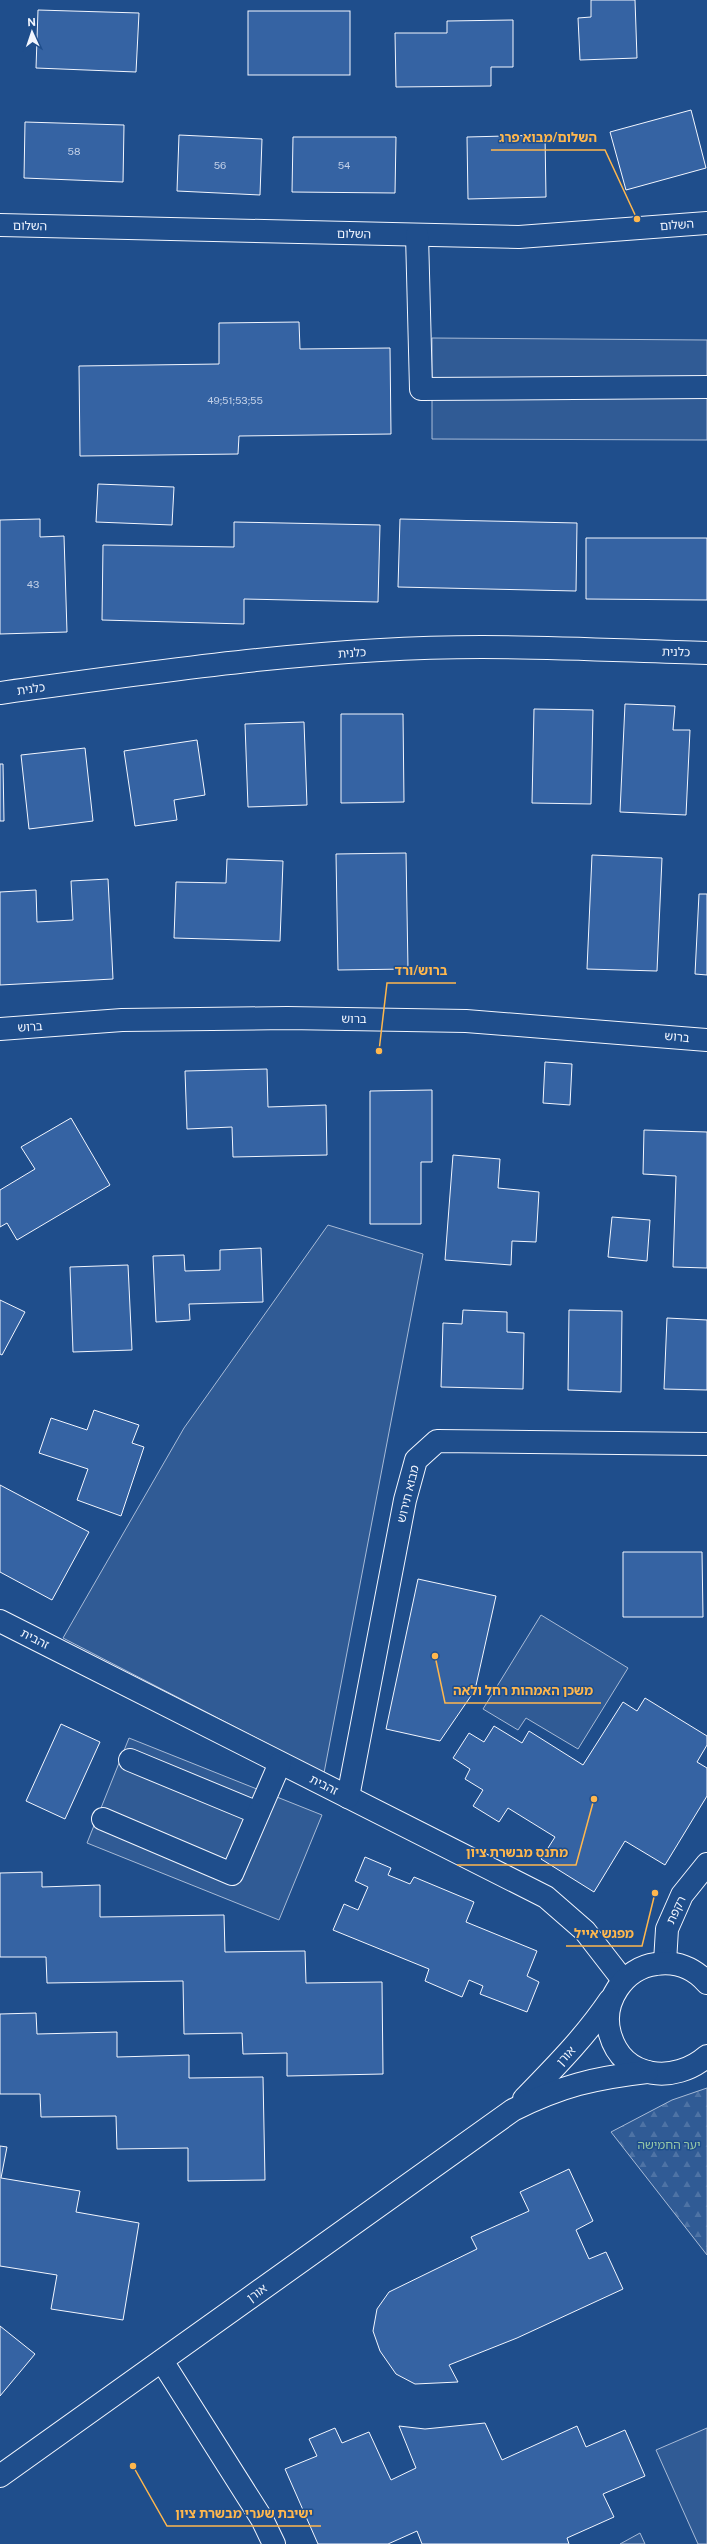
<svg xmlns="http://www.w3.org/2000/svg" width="707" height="2544" viewBox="0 0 707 2544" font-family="'Public Sans','Noto Sans Hebrew',sans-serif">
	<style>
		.forest { fill: url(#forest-firs); stroke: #a8bbd7 }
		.built { fill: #305b95; stroke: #a8bbd7 }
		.building { fill: #3563a3; stroke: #f2f6ff }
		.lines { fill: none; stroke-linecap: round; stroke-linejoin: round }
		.minor-casing { stroke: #f2f6ff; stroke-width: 24 }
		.minor { stroke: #1f4e8c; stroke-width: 22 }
		.labels { text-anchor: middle; stroke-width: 3; stroke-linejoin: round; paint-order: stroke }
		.number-label { font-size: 10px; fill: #c3d1e8 }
		.street-label { font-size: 12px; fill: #f2f6ff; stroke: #1f4e8c }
		.park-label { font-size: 12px; fill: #97c8a6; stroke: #1f4e8c }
		.leader { fill: none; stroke: #ffb74d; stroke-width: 1.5 }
		.callout-dot { fill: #ffb74d; stroke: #1f4e8c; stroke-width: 1.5 }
		.callout-label { font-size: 13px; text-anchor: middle; font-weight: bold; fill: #ffb74d; stroke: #1f4e8c; stroke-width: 3; stroke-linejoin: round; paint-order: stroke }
	</style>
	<defs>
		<pattern id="forest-firs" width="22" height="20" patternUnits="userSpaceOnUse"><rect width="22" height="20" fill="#305b95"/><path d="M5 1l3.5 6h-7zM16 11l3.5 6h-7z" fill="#4e73a5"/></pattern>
	</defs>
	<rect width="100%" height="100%" fill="#1f4e8c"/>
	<polygon class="forest" points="707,2088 707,2255 611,2132 672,2100"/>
	<g class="built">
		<polygon points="432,338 707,340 707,440 432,439"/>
		<polygon points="328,1225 423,1254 324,1773 63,1638 184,1428"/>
		<polygon points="541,1615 628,1668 578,1749 526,1718 518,1730 483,1709"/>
		<polygon points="129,1738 322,1815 279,1920 87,1843"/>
		<polygon points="707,2428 707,2544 698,2544 656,2450"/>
		<polygon points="640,2533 645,2544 620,2544"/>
	</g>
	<g class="building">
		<polygon points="591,0 635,0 637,58 580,60 578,18 591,17"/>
		<polygon points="38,10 139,13 136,72 36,68"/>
		<rect x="248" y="11" width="102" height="64"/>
		<polygon points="513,20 513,67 491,67 491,86 396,87 395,33 447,33 447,21"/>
		<polygon points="691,110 706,168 626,190 610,132"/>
		<polygon points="25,122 124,125 123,182 24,178"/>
		<polygon points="179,135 262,139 260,195 177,191"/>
		<polygon points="545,135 546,197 468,199 467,137"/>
		<polygon points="293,137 396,137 395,193 292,192"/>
		<polygon points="299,322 300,349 390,348 391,434 239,436 238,454 80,456 79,366 219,364 219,323"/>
		<polygon points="98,484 174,487 172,525 96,522"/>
		<polygon points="40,519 40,537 64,536 67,632 0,634 0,520"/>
		<polygon points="400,519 577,523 576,591 398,587"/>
		<polygon points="234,522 380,525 378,602 244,599 244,624 102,620 103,545 234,547"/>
		<polygon points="586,538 707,538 707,600 586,599"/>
		<polygon points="625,704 675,706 673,730 690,730 686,815 620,812"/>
		<polygon points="534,709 593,710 591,804 532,803"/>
		<polygon points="341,714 403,714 404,802 341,803"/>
		<polygon points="304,722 307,805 248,807 245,724"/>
		<polygon points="197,740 205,795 174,800 177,820 135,826 124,751"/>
		<polygon points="85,748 93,821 29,829 21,755"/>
		<polygon points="0,764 3,764 4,821 0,821"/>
		<polygon points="406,853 408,969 338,970 336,854"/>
		<polygon points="592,855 662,858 657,971 587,969"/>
		<polygon points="227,859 283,861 280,941 174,938 176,882 226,883"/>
		<polygon points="108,879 113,979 0,985 0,892 36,890 37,922 73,920 71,881"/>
		<polygon points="699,894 707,894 707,975 695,974"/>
		<polygon points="545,1062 572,1064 570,1105 543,1103"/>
		<polygon points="267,1069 268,1107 326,1105 327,1155 233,1157 232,1127 187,1129 185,1071"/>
		<polygon points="432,1090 432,1162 421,1162 421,1224 370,1224 370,1091"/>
		<polygon points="71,1118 110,1185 17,1240 7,1223 0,1227 0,1190 35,1169 21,1147"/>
		<polygon points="644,1130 707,1132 707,1268 673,1267 676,1176 643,1174"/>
		<polygon points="453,1155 500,1159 498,1188 539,1192 536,1242 512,1241 511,1265 445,1260"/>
		<polygon points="612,1217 650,1220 647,1261 608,1257"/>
		<polygon points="261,1248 263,1302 189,1304 190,1320 156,1322 153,1256 184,1255 185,1271 220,1270 220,1250"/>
		<polygon points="128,1265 132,1350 73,1352 70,1267"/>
		<polygon points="0,1300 25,1312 2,1355 0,1354"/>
		<polygon points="463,1310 507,1312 507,1332 524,1333 523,1389 441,1387 443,1323 462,1324"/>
		<polygon points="569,1310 622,1311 621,1392 568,1390"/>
		<polygon points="667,1318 707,1320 707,1390 664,1389"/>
		<polygon points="94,1410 139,1425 132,1443 144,1447 121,1516 77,1500 88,1469 39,1453 51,1418 87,1430"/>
		<polygon points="0,1485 89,1532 52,1600 0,1572"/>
		<polygon points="623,1552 702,1552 703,1617 623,1617"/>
		<polygon points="418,1579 496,1596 475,1690 440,1741 386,1729"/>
		<polygon points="645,1698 707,1736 707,1745 697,1762 707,1768 707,1796 665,1865 625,1841 594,1892 541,1859 555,1837 508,1808 499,1822 473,1806 483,1790 465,1779 470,1769 453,1758 469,1733 484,1742 494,1726 522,1743 529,1731 583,1765 623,1702 637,1711"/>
		<polygon points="61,1724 100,1742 65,1819 26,1801"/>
		<polygon points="365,1857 391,1868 388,1875 410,1884 414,1877 474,1902 466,1922 537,1951 527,1976 539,1982 527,2012 480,1994 483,1986 469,1980 462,1997 425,1981 429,1969 333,1930 344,1904 358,1910 368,1887 355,1881"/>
		<polygon points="42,1872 42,1887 100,1885 100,1917 224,1915 225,1952 305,1951 306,1983 382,1982 383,2074 287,2076 287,2053 243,2054 242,2033 184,2034 183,1981 47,1983 46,1957 0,1957 0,1873"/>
		<polygon points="36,2013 37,2034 117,2032 117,2057 189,2055 189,2078 263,2077 265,2180 188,2181 188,2148 117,2149 116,2116 41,2117 40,2094 0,2094 0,2014"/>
		<polygon points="0,2146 7,2147 1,2178 80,2191 76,2212 139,2223 123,2320 51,2309 57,2275 0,2266"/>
		<polygon points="569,2169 593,2221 576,2230 589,2259 606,2252 623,2289 517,2338 449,2365 458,2382 415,2384 396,2374 380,2351 373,2331 377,2309 389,2292 477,2249 471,2237 529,2211 520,2192"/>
		<polygon points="0,2326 35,2354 0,2396"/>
		<polygon points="485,2423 502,2460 577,2426 586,2447 625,2430 645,2476 603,2494 614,2517 567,2538 569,2544 422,2544 417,2531 388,2544 318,2544 285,2469 317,2456 309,2439 335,2428 342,2443 369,2432 391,2480 416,2468 399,2426 425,2429"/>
	</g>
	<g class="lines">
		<defs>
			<g id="minor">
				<polyline points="0,225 519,237 707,223"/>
				<polyline points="417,235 421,389 707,387"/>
				<path d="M0 693C160 671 321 647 482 647 557 647 632 651 707 653"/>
				<polyline points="0,1029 122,1020 287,1018 466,1021 707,1040"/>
				<polyline points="0,1621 546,1897 585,1931 623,1980"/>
				<polyline points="130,1760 258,1813"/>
				<polyline points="348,1797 405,1500 416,1460 437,1441 707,1444"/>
				<polyline points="103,1819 232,1874 280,1763"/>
				<polyline points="665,1962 667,1929 682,1895 707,1864"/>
				<path d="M707 1983C694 1968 676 1961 656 1964 624 1968 601 2002 610 2034 623 2080 675 2084 707 2056"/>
				<path d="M524 2099C555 2067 585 2037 610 2000"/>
				<polyline points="162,2361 262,2519 274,2544"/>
				<path d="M0 2476 513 2110C561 2086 594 2078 647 2072"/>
			</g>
		</defs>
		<use href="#minor" class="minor-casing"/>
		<use href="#minor" class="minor"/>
	</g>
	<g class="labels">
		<g class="number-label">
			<text x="74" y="155">58</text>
			<text x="220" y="169">56</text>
			<text x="344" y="169">54</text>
			<text x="235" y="404">49;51;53;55</text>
			<text x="33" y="588">43</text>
		</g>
		<g class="street-label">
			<text transform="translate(677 225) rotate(-4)" y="4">השלום</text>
			<text transform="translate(30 226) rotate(1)" y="4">השלום</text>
			<text transform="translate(354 234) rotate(1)" y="4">השלום</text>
			<text transform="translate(676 652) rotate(1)" y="4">כלנית</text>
			<text transform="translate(352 653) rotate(-4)" y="4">כלנית</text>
			<text transform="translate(31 689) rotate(-8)" y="4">כלנית</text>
			<text transform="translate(354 1019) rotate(1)" y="4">ברוש</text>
			<text transform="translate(30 1027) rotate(-4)" y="4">ברוש</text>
			<text transform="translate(677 1037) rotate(6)" y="4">ברוש</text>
			<text transform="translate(408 1494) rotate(-76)" y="4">מבוא תירוש</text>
			<text transform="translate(35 1639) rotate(27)" y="4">זהבית</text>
			<text transform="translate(324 1785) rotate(27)" y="4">זהבית</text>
			<text transform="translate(676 1910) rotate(-65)" y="4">רקפת</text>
			<text transform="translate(566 2056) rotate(-47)" y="4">אורן</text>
			<text transform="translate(257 2293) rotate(-36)" y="4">אורן</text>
		</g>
		<g class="park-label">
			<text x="669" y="2149">יער החמישה</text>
		</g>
	</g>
	<path class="leader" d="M637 219L605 150H491M379 1051L387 983H456M435 1656L445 1703H601M594 1799L576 1865H457M655 1893L642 1946H566M133 2466L167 2526H321"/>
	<g class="callout-dot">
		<circle cx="637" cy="219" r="4"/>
		<circle cx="379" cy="1051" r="4"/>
		<circle cx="435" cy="1656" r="4"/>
		<circle cx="594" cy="1799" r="4"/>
		<circle cx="655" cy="1893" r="4"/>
		<circle cx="133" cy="2466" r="4"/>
	</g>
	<g class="callout-label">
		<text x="548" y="142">השלום/מבוא פרג</text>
		<text x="421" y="975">ברוש/ורד</text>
		<text x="523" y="1695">משכן האמהות רחל ולאה</text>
		<text x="517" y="1857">מתנס מבשרת ציון</text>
		<text x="604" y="1938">מפגש אייל</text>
		<text x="244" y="2518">ישיבת שערי מבשרת ציון</text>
	</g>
	<g transform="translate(32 32) rotate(357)" stroke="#1f4e8c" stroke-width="3" paint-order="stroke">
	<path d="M0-3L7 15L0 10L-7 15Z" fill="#f2f6ff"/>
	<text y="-6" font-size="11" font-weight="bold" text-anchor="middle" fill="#f2f6ff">N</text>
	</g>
</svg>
